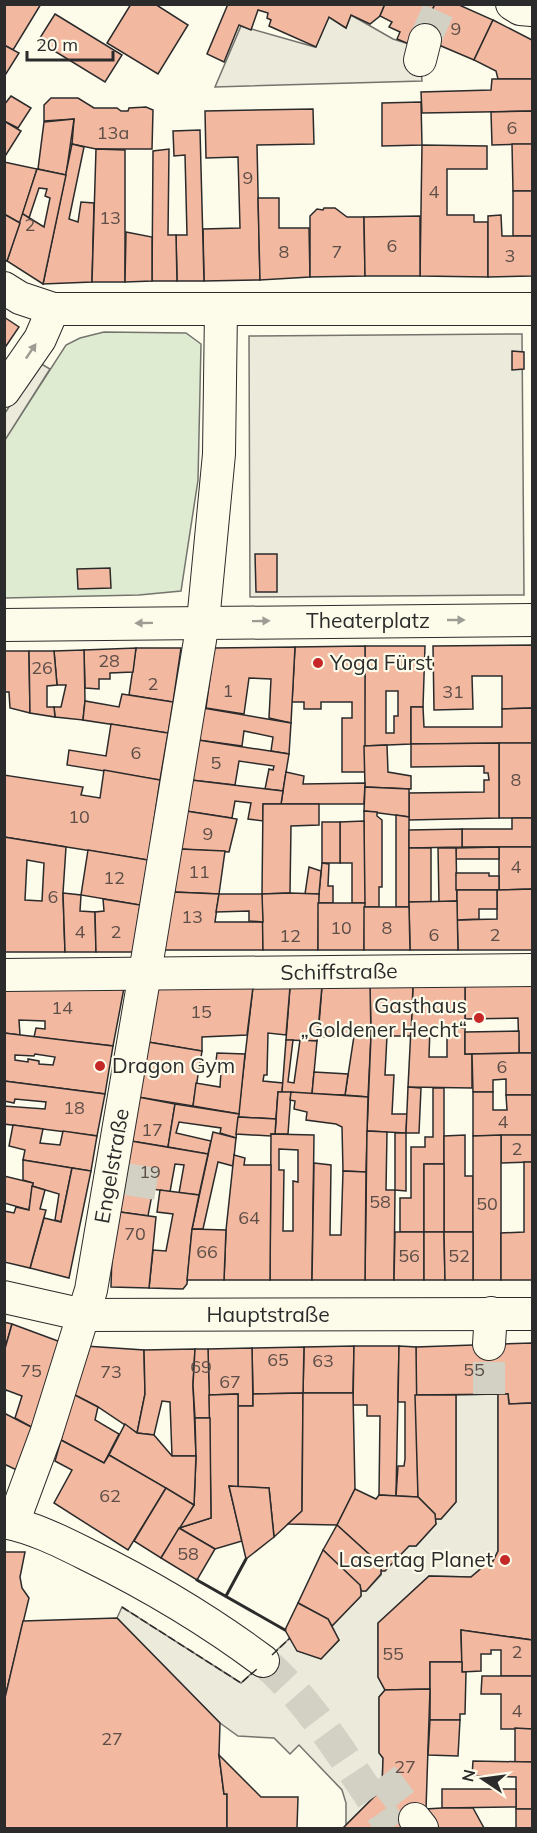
<svg xmlns="http://www.w3.org/2000/svg" width="537" height="1833" viewBox="0 0 537 1833" font-family="Mulish,sans-serif">
	<style>
		.green { fill: #deebd1; stroke: #74746e; stroke-width: 1.5 }
		.parking { fill: #eceadb; stroke: #74746e; stroke-width: 1.5 }
		.building { fill: #f2b8a0; stroke: #2b2b2b; stroke-width: 1.5; fill-rule: evenodd }
		.lines { fill: none; stroke-linecap: round; stroke-linejoin: round }
		.minor-tunnel { stroke: #d3d1c4; stroke-width: 32; stroke-dasharray: 32 16; stroke-linecap: butt }
		.minor-casing { stroke: #2b2b2b; stroke-width: 34 }
		.minor { stroke: #fdfbea; stroke-width: 32 }
		.fence { stroke: #2b2b2b; stroke-width: 1.5; stroke-dasharray: 8 3; stroke-linecap: butt }
		.wall { stroke: #2b2b2b; stroke-width: 3 }
		.oneway { fill: #9e9d94 }
		.poi-dot { fill: #c62828; stroke: #fdfbea; stroke-width: 2 }
		.labels { text-anchor: middle; stroke-width: 4.5; stroke-linejoin: round; paint-order: stroke }
		.number-label { font-size: 18px; fill: #5d4e48 }
		.street-label { font-size: 21px; fill: #2b2b2b; stroke: #fdfbea }
		.poi-label { font-size: 21px; fill: #2b2b2b; stroke: #fdfbea; text-anchor: start }
	</style>
	<rect width="100%" height="100%" fill="#fdfbea"/>
	<polygon class="green" points="104,332 186,333 201,344 198,480 181,591 139,595 5,598 4,441 66,345 80,338"/>
	<g class="parking">
		<polygon points="351,15 393,39 409,44 420,60 422,81 215,87 241,26 315,47 329,17 346,28"/>
		<polygon points="522,334 524,595 250,597 249,336"/>
		<polygon points="38,362 50,369 5,440 5,413"/>
		<polygon points="498,1394 498,1551 493,1561 491,1560 471,1577 429,1576 378,1623 378,1677 385,1690 379,1697 379,1752 383,1758 382,1789 346,1825 346,1803 342,1790 299,1745 290,1754 274,1738 238,1736 220,1723 117,1618 122,1607 241,1683 290,1638 298,1651 321,1659 339,1640 332,1626 361,1596 361,1591 366,1591 381,1575 381,1571 409,1546 416,1546 436,1524 435,1519 441,1519 456,1502 456,1395"/>
	</g>
	<g class="building">
		<polygon points="4,4 41,4 13,50 4,45"/>
		<polygon points="131,4 155,4 188,25 158,74 107,43"/>
		<polygon points="228,4 385,4 380,16 370,24 351,15 346,28 329,17 316,47 269,26 271,20 267,18 268,13 258,10 251,30 239,25 224,62 207,54"/>
		<polygon points="385,4 435,4 420,37 409,44 397,39 400,32 389,27 392,22 380,16"/>
		<polygon points="435,4 457,4 493,20 474,60 420,37"/>
		<polygon points="55,14 122,55 105,82 38,41"/>
		<polygon points="493,20 532,40 532,79 498,79 496,71 474,60"/>
		<polygon points="4,45 19,53 4,77"/>
		<polygon points="492,79 532,79 532,111 422,113 421,92 491,90"/>
		<polygon points="11,96 31,108 18,128 4,121 4,105"/>
		<polygon points="51,98 78,98 94,108 117,108 121,111 128,111 129,108 146,107 153,110 152,149 96,149 72,144 74,119 44,121 44,105"/>
		<polygon points="421,102 422,145 382,146 382,103"/>
		<polygon points="313,109 314,144 257,145 260,280 204,281 203,229 240,228 238,157 206,158 205,111"/>
		<polygon points="532,111 532,144 492,145 491,112"/>
		<polygon points="74,119 66,175 38,169 44,122"/>
		<polygon points="4,121 21,131 4,158"/>
		<polygon points="200,130 204,281 177,281 176,235 187,235 185,155 174,156 173,131"/>
		<polygon points="72,144 84,147 69,219 78,222 81,202 94,203 92,282 43,284"/>
		<polygon points="512,144 532,144 532,191 513,191"/>
		<polygon points="422,145 487,146 487,169 447,169 447,215 474,215 474,222 488,222 488,277 420,276"/>
		<polygon points="96,149 125,150 125,282 92,282"/>
		<polygon points="169,149 168,235 176,235 177,281 152,281 153,151"/>
		<polygon points="4,162 37,169 20,223 4,214"/>
		<path d="M37 169 66 175 43 284 7 261ZM39 188 47 189 45 196 50 198 44 227 23 214 29 218Z"/>
		<rect x="513" y="191" width="19" height="45"/>
		<polygon points="258,198 279,198 279,228 309,228 310,277 260,280"/>
		<polygon points="324,208 335,208 347,217 364,217 365,276 310,277 310,216 317,209 323,210"/>
		<polygon points="4,214 20,223 7,261 4,259"/>
		<polygon points="501,215 502,236 532,236 532,276 488,277 488,216"/>
		<polygon points="420,216 420,276 365,276 364,217"/>
		<polygon points="126,232 152,237 152,281 125,282"/>
		<polygon points="4,317 19,327 4,349"/>
		<polygon points="512,351 524,352 524,369 512,370"/>
		<polygon points="255,554 277,554 277,592 256,592"/>
		<polygon points="110,568 111,588 78,589 77,569"/>
		<polygon points="532,645 532,708 502,709 502,676 472,676 473,709 434,710 433,646"/>
		<path d="M365 646H425L423 707H411V744L364 746ZM386 691H398V716H394V733H386Z"/>
		<polygon points="365,646 365,772 342,772 342,718 352,718 352,702 321,702 321,709 304,709 304,702 292,702 295,647"/>
		<polygon points="295,647 291,723 269,718 271,679 249,678 244,714 206,708 214,648"/>
		<polygon points="136,648 181,648 173,702 129,695"/>
		<polygon points="136,648 133,672 110,673 110,679 99,679 99,689 85,688 84,650"/>
		<polygon points="84,650 85,701 83,720 55,717 54,707 61,707 66,685 57,685 54,651"/>
		<polygon points="4,651 29,651 30,713 10,708 9,692 4,692"/>
		<polygon points="29,651 54,651 57,685 47,686 47,707 54,707 55,717 30,713"/>
		<polygon points="122,694 173,702 168,733 83,720 85,701 119,707"/>
		<polygon points="411,707 423,707 424,727 502,727 502,709 532,708 532,743 411,744"/>
		<polygon points="203,708 291,723 289,754 271,751 273,737 244,731 242,746 198,740"/>
		<polygon points="111,724 168,733 160,780 67,765 69,750 106,756"/>
		<polygon points="198,740 289,754 283,791 265,789 269,769 273,770 274,766 239,761 235,785 191,780"/>
		<rect x="499" y="743" width="33" height="75"/>
		<polygon points="499,743 499,818 409,820 409,793 484,792 484,780 489,780 488,773 484,773 484,766 411,767 411,744"/>
		<polygon points="387,745 388,772 411,776 411,789 365,787 364,746"/>
		<polygon points="104,770 160,780 148,860 4,837 4,775 83,787 81,795 100,798"/>
		<polygon points="286,772 304,776 303,784 365,783 364,804 281,804"/>
		<polygon points="191,780 283,791 281,804 263,804 263,821 248,819 251,803 235,801 232,818 186,811"/>
		<polygon points="365,787 409,789 409,817 364,811"/>
		<polygon points="263,804 319,804 319,825 291,826 290,893 262,894"/>
		<polygon points="186,811 237,819 229,852 180,849"/>
		<polygon points="364,811 377,812 377,816 382,820 382,887 379,887 379,907 364,907"/>
		<polygon points="396,815 409,817 409,907 396,907"/>
		<polygon points="512,818 532,818 532,847 462,847 462,829 512,829"/>
		<polygon points="364,821 365,903 352,903 352,863 340,863 340,822"/>
		<rect x="322" y="822" width="18" height="41"/>
		<polygon points="462,829 462,847 409,848 409,830"/>
		<path d="M4 837 66 847 63 893 65 952H4ZM27 860 44 863 42 901 25 900Z"/>
		<polygon points="499,847 532,847 532,889 499,890"/>
		<polygon points="499,847 499,859 456,859 456,848"/>
		<rect x="409" y="848" width="22" height="54"/>
		<polygon points="438,848 456,848 457,901 439,902"/>
		<polygon points="180,849 225,851 219,894 173,892"/>
		<polygon points="88,850 148,860 140,905 81,895"/>
		<polygon points="322,863 329,864 328,886 333,886 333,903 318,903"/>
		<polygon points="309,867 321,871 319,894 305,894"/>
		<polygon points="456,873 489,873 489,876 499,876 499,890 456,890"/>
		<polygon points="532,889 532,950 458,950 457,920 497,919 497,890"/>
		<polygon points="457,890 497,890 497,909 479,909 479,919 457,920"/>
		<polygon points="173,892 219,894 215,922 263,922 263,950 163,950"/>
		<polygon points="63,893 81,895 80,911 95,912 96,952 65,952"/>
		<polygon points="290,893 319,894 318,950 263,950 262,894"/>
		<polygon points="219,894 262,894 263,922 249,921 249,911 216,912"/>
		<polygon points="103,899 140,905 133,952 96,952 95,912 104,911"/>
		<polygon points="457,901 458,950 410,950 409,902"/>
		<polygon points="318,903 365,903 364,950 318,950"/>
		<polygon points="364,907 409,907 410,950 364,950"/>
		<polygon points="465,984 532,984 532,1053 519,1053 518,1018 465,1019"/>
		<polygon points="465,984 465,1028 411,1028 413,985"/>
		<polygon points="370,985 413,985 411,1036 371,1036"/>
		<polygon points="370,985 371,1036 318,1037 322,986"/>
		<polygon points="322,986 317,1041 286,1040 290,987"/>
		<polygon points="253,987 290,987 286,1035 268,1033 267,1075 264,1075 263,1081 283,1083 282,1092 278,1092 276,1119 238,1117"/>
		<polygon points="253,987 247,1035 202,1037 202,1051 148,1042 157,988"/>
		<polygon points="124,988 113,1046 34,1037 36,1028 45,1029 45,1021 19,1020 20,1035 4,1033 5,990"/>
		<polygon points="447,1027 465,1028 465,1054 472,1054 472,1088 408,1087 411,1028 430,1028 429,1057 447,1057"/>
		<polygon points="519,1031 519,1053 465,1054 465,1032"/>
		<path d="M4 1033 113 1046 105 1094 4 1081ZM35 1054 55 1057 53 1065 39 1064V1061L28 1059V1062L15 1060V1055L34 1056Z"/>
		<polygon points="354,1036 371,1036 368,1097 345,1095"/>
		<polygon points="371,1036 387,1036 385,1075 394,1075 392,1114 407,1114 406,1133 367,1131"/>
		<polygon points="286,1040 293,1040 288,1082 294,1083 300,1040 317,1041 312,1094 282,1092"/>
		<polygon points="148,1042 202,1051 193,1106 138,1097"/>
		<polygon points="217,1053 245,1054 239,1114 193,1106 196,1083 220,1087 221,1071 215,1069"/>
		<polygon points="519,1053 532,1053 532,1095 506,1095 506,1079 493,1080 493,1092 473,1092 472,1054"/>
		<polygon points="314,1072 348,1074 345,1095 312,1094"/>
		<polygon points="4,1081 105,1094 97,1136 4,1124 4,1106 45,1109 46,1102 15,1099 14,1103 4,1101"/>
		<polygon points="408,1087 421,1088 419,1133 406,1133"/>
		<polygon points="433,1088 444,1088 444,1164 424,1164 424,1232 400,1232 400,1198 411,1198 411,1147 425,1147 425,1137 433,1137"/>
		<polygon points="278,1092 291,1092 288,1134 275,1134"/>
		<polygon points="291,1092 368,1097 366,1172 343,1171 342,1127 336,1124 306,1120 307,1112 294,1109 295,1101 290,1100"/>
		<polygon points="473,1092 493,1092 493,1110 507,1110 506,1095 532,1095 532,1135 473,1136"/>
		<polygon points="138,1097 175,1104 168,1147 131,1141"/>
		<polygon points="175,1104 239,1114 236,1138 220,1133 221,1128 179,1122 176,1133 211,1141 208,1154 168,1147"/>
		<polygon points="238,1117 276,1119 275,1134 271,1134 271,1136 236,1134"/>
		<polygon points="13,1125 43,1129 40,1143 60,1145 63,1131 97,1136 91,1171 23,1160 25,1150 9,1146"/>
		<polygon points="367,1131 387,1132 386,1190 395,1190 394,1280 365,1280"/>
		<polygon points="213,1132 236,1138 233,1166 218,1162 203,1229 192,1229"/>
		<polygon points="395,1133 406,1133 406,1191 395,1190"/>
		<path d="M271 1134 314 1135 312 1280H270ZM279 1149 298 1150V1182L293 1181V1231H283L284 1170H279Z"/>
		<polygon points="465,1135 465,1176 473,1176 473,1232 444,1232 444,1136"/>
		<polygon points="501,1135 532,1135 532,1162 501,1163"/>
		<polygon points="501,1135 501,1280 473,1280 473,1136"/>
		<polygon points="131,1141 208,1154 199,1195 179,1193 184,1165 175,1164 170,1192 153,1189 148,1216 120,1212"/>
		<polygon points="234,1155 245,1158 244,1165 271,1165 270,1280 224,1280 226,1230"/>
		<polygon points="23,1160 72,1168 61,1222 55,1220 59,1194 32,1186 33,1183 23,1180"/>
		<polygon points="524,1162 532,1162 532,1280 501,1280 501,1233 524,1232"/>
		<polygon points="314,1163 331,1165 330,1235 341,1235 343,1171 366,1172 365,1280 312,1280"/>
		<rect x="424" y="1164" width="20" height="68"/>
		<polygon points="72,1168 91,1171 69,1278 30,1268 44,1218 61,1222"/>
		<polygon points="4,1176 33,1183 29,1210 4,1203"/>
		<polygon points="32,1186 45,1190 40,1209 46,1210 30,1268 4,1262 4,1211 14,1213 16,1207 29,1210"/>
		<polygon points="160,1190 199,1195 192,1229 187,1284 183,1289 149,1288 153,1250 166,1251 173,1214 157,1212"/>
		<polygon points="120,1212 156,1217 149,1288 111,1287 112,1254"/>
		<polygon points="192,1229 226,1230 224,1280 187,1280"/>
		<polygon points="395,1232 424,1232 424,1280 394,1280"/>
		<polygon points="424,1232 444,1232 445,1280 424,1280"/>
		<polygon points="444,1232 473,1232 473,1280 445,1280"/>
		<polygon points="4,1322 12,1324 4,1352"/>
		<polygon points="12,1324 66,1344 37,1430 15,1418 22,1396 6,1390 4,1395 4,1352"/>
		<polygon points="532,1343 532,1403 509,1404 508,1394 415,1395 416,1347"/>
		<polygon points="85,1346 144,1350 145,1394 137,1433 98,1407 73,1394"/>
		<polygon points="354,1346 353,1393 303,1393 304,1347"/>
		<polygon points="354,1346 399,1346 396,1496 379,1495 380,1416 367,1416 367,1405 353,1405"/>
		<polygon points="399,1346 416,1347 418,1497 396,1496 398,1466 404,1466 405,1459 405,1402 398,1402"/>
		<polygon points="304,1347 303,1393 253,1394 252,1348"/>
		<polygon points="252,1348 253,1406 238,1406 238,1394 209,1395 208,1349"/>
		<polygon points="195,1349 193,1385 196,1456 172,1456 170,1402 162,1401 154,1435 137,1433 145,1394 144,1350"/>
		<polygon points="195,1349 208,1349 210,1418 195,1418 193,1385"/>
		<polygon points="303,1393 302,1511 274,1537 269,1488 238,1487 238,1406 253,1406 253,1394"/>
		<polygon points="303,1393 353,1393 355,1489 337,1525 288,1524 302,1511"/>
		<polygon points="73,1394 98,1407 95,1420 119,1434 104,1463 61,1440"/>
		<polygon points="238,1394 238,1487 229,1486 242,1541 215,1549 179,1528 211,1518 209,1395"/>
		<polygon points="498,1394 508,1394 509,1404 532,1403 532,1640 461,1630 462,1662 430,1662 430,1689 385,1690 378,1677 378,1623 429,1576 471,1577 491,1560 493,1561 498,1551"/>
		<polygon points="415,1395 456,1395 456,1502 441,1519 435,1519 435,1514 418,1497"/>
		<polygon points="4,1413 37,1430 23,1473 4,1464"/>
		<polygon points="195,1418 210,1418 211,1518 179,1528 194,1505 196,1456"/>
		<polygon points="125,1424 137,1433 154,1435 172,1456 196,1456 194,1505 109,1455"/>
		<polygon points="61,1440 104,1463 109,1455 166,1488 128,1550 54,1503 72,1470 55,1461"/>
		<polygon points="229,1486 269,1488 274,1537 246,1559"/>
		<polygon points="166,1488 194,1505 161,1558 134,1541"/>
		<polygon points="355,1489 376,1499 379,1495 418,1497 435,1514 436,1524 416,1546 409,1546 385,1571 381,1571 381,1565 337,1525"/>
		<polygon points="337,1525 381,1565 381,1574 366,1591 361,1591 360,1585 323,1550"/>
		<polygon points="179,1528 215,1549 197,1580 161,1558"/>
		<polygon points="323,1550 360,1585 361,1591 361,1596 332,1626 328,1619 298,1603"/>
		<polygon points="4,1552 25,1552 20,1577 22,1588 29,1598 4,1702"/>
		<polygon points="298,1603 328,1619 339,1640 321,1659 297,1651 285,1630"/>
		<polygon points="117,1618 220,1723 219,1755 224,1794 227,1794 227,1828 4,1828 4,1702 23,1621"/>
		<polygon points="461,1630 532,1640 532,1676 501,1676 501,1650 491,1650 491,1654 481,1654 481,1671 462,1672"/>
		<polygon points="430,1662 462,1662 462,1672 466,1672 465,1714 460,1714 460,1720 430,1720"/>
		<polygon points="482,1676 532,1676 532,1729 501,1729 501,1694 481,1694"/>
		<polygon points="430,1689 426,1809 406,1828 343,1828 382,1789 383,1758 379,1753 379,1697 385,1690"/>
		<polygon points="430,1720 460,1720 458,1756 428,1755"/>
		<polygon points="515,1728 532,1729 532,1762 515,1762"/>
		<polygon points="219,1755 261,1797 298,1797 297,1828 227,1828 227,1794 224,1794"/>
		<polygon points="473,1761 532,1762 532,1809 516,1809 516,1777 472,1776"/>
		<polygon points="442,1789 516,1789 516,1807 442,1808"/>
		<polygon points="442,1808 473,1808 484,1828 436,1828 426,1809"/>
		<rect x="516" y="1809" width="16" height="19"/>
	</g>
	<g class="lines">
		<g class="minor-tunnel">
			<polyline points="425,40 441,4"/>
			<polyline points="125,1179 171,1186"/>
			<polyline points="489,1394 489,1344"/>
			<path d="M263 1661C315 1705 353 1773 392 1828"/>
			<polyline points="382,1776 415,1819"/>
		</g>
		<defs>
			<g id="minor">
				<polyline points="512,4 520,9 532,10"/>
				<polyline points="420,60 425,40"/>
				<polyline points="4,288 20,298 53,309 532,309"/>
				<polyline points="4,391 40,339 53,309"/>
				<polyline points="4,625 532,620"/>
				<polyline points="4,975 532,970"/>
				<polyline points="4,1297 84,1315 532,1314"/>
				<polyline points="489,1344 491,1313"/>
				<path d="M4 1522C35 1528 62 1542 90 1556 151 1586 208 1620 263 1661"/>
				<polyline points="13,1523 46,1434 91,1290 145,973 203,622 219,454 221,309"/>
				<polyline points="415,1819 422,1828"/>
			</g>
		</defs>
		<use href="#minor" class="minor-casing"/>
		<use href="#minor" class="minor"/>
		<g class="fence">
			<polyline points="122,1607 241,1683 257,1669"/>
			<polyline points="272,1655 290,1638"/>
		</g>
		<g class="wall">
			<polyline points="197,1580 285,1630"/>
			<polyline points="226,1596 246,1559"/>
		</g>
	</g>
	<defs><path id="oneway-solid" d="M-6-.8H1V-3.2L6.5 0L1 3.2V.8H-6Z" transform="scale(1.5)"/></defs>
	<g class="oneway">
		<use href="#oneway-solid" transform="translate(31 351) rotate(-56)"/>
		<use href="#oneway-solid" transform="translate(456 620)"/>
		<use href="#oneway-solid" transform="translate(261 621) rotate(-1)"/>
		<use href="#oneway-solid" transform="translate(144 623) rotate(179)"/>
	</g>
	<g class="poi-dot">
		<circle cx="318" cy="663" r="6"/>
		<circle cx="479" cy="1018" r="6"/>
		<circle cx="100" cy="1066" r="6"/>
		<circle cx="505" cy="1560" r="6"/>
	</g>
	<g class="labels">
		<g class="number-label">
			<text x="456" y="35">9</text>
			<text x="512" y="134">6</text>
			<text x="113" y="139">13a</text>
			<text x="248" y="184">9</text>
			<text x="434" y="198">4</text>
			<text x="110" y="224">13</text>
			<text x="30" y="231">2</text>
			<text x="392" y="252">6</text>
			<text x="284" y="258">8</text>
			<text x="337" y="258">7</text>
			<text x="510" y="262">3</text>
			<text x="109" y="667">28</text>
			<text x="42" y="674">26</text>
			<text x="153" y="690">2</text>
			<text x="228" y="697">1</text>
			<text x="453" y="698">31</text>
			<text x="136" y="759">6</text>
			<text x="216" y="769">5</text>
			<text x="516" y="786">8</text>
			<text x="79" y="823">10</text>
			<text x="208" y="840">9</text>
			<text x="516" y="873">4</text>
			<text x="199" y="878">11</text>
			<text x="114" y="884">12</text>
			<text x="53" y="903">6</text>
			<text x="192" y="923">13</text>
			<text x="341" y="934">10</text>
			<text x="387" y="934">8</text>
			<text x="80" y="938">4</text>
			<text x="116" y="938">2</text>
			<text x="434" y="941">6</text>
			<text x="495" y="941">2</text>
			<text x="290" y="942">12</text>
			<text x="62" y="1014">14</text>
			<text x="201" y="1018">15</text>
			<text x="502" y="1073">6</text>
			<text x="74" y="1114">18</text>
			<text x="503" y="1128">4</text>
			<text x="152" y="1136">17</text>
			<text x="517" y="1155">2</text>
			<text x="150" y="1178">19</text>
			<text x="380" y="1208">58</text>
			<text x="487" y="1210">50</text>
			<text x="249" y="1224">64</text>
			<text x="135" y="1240">70</text>
			<text x="207" y="1258">66</text>
			<text x="409" y="1262">56</text>
			<text x="459" y="1262">52</text>
			<text x="278" y="1366">65</text>
			<text x="323" y="1367">63</text>
			<text x="201" y="1373">69</text>
			<text x="474" y="1376">55</text>
			<text x="31" y="1377">75</text>
			<text x="111" y="1378">73</text>
			<text x="230" y="1388">67</text>
			<text x="110" y="1502">62</text>
			<text x="188" y="1560">58</text>
			<text x="517" y="1658">2</text>
			<text x="393" y="1660">55</text>
			<text x="517" y="1717">4</text>
			<text x="112" y="1745">27</text>
			<text x="405" y="1773">27</text>
		</g>
		<g class="street-label">
			<text x="368" y="628">Theaterplatz</text>
			<text transform="translate(339 972) rotate(-1)" y="7">Schiffstraße</text>
			<text transform="translate(112 1166) rotate(-80)" y="7">Engelstraße</text>
			<text x="268" y="1322">Hauptstraße</text>
		</g>
		<g class="poi-label">
			<text x="330" y="670">Yoga Fürst</text>
			<text x="467" y="1013" text-anchor="end">Gasthaus<tspan x="467" dy="24">„Goldener Hecht“</tspan></text>
			<text x="112" y="1073">Dragon Gym</text>
			<text x="493" y="1567" text-anchor="end">Lasertag Planet</text>
		</g>
	</g>
	<rect width="537" height="1833" fill="none" stroke="#2b2b2b" stroke-width="12"/>
	<g transform="translate(483 1779) rotate(283)" stroke="#fdfbea" stroke-width="4.5" paint-order="stroke">
	<path d="M0-4.5L10 22L0 15L-10 22Z" fill="#2b2b2b"/>
	<text y="-9" font-size="16" font-weight="bold" text-anchor="middle" fill="#2b2b2b">N</text>
	</g>
	<path d="M27 51v9h86v-9" fill="none" stroke="#2b2b2b" stroke-width="3"/>
	<text x="36" y="51" font-size="18" fill="#2b2b2b" stroke="#fdfbea" stroke-width="4.5" paint-order="stroke">20 m</text>
</svg>
